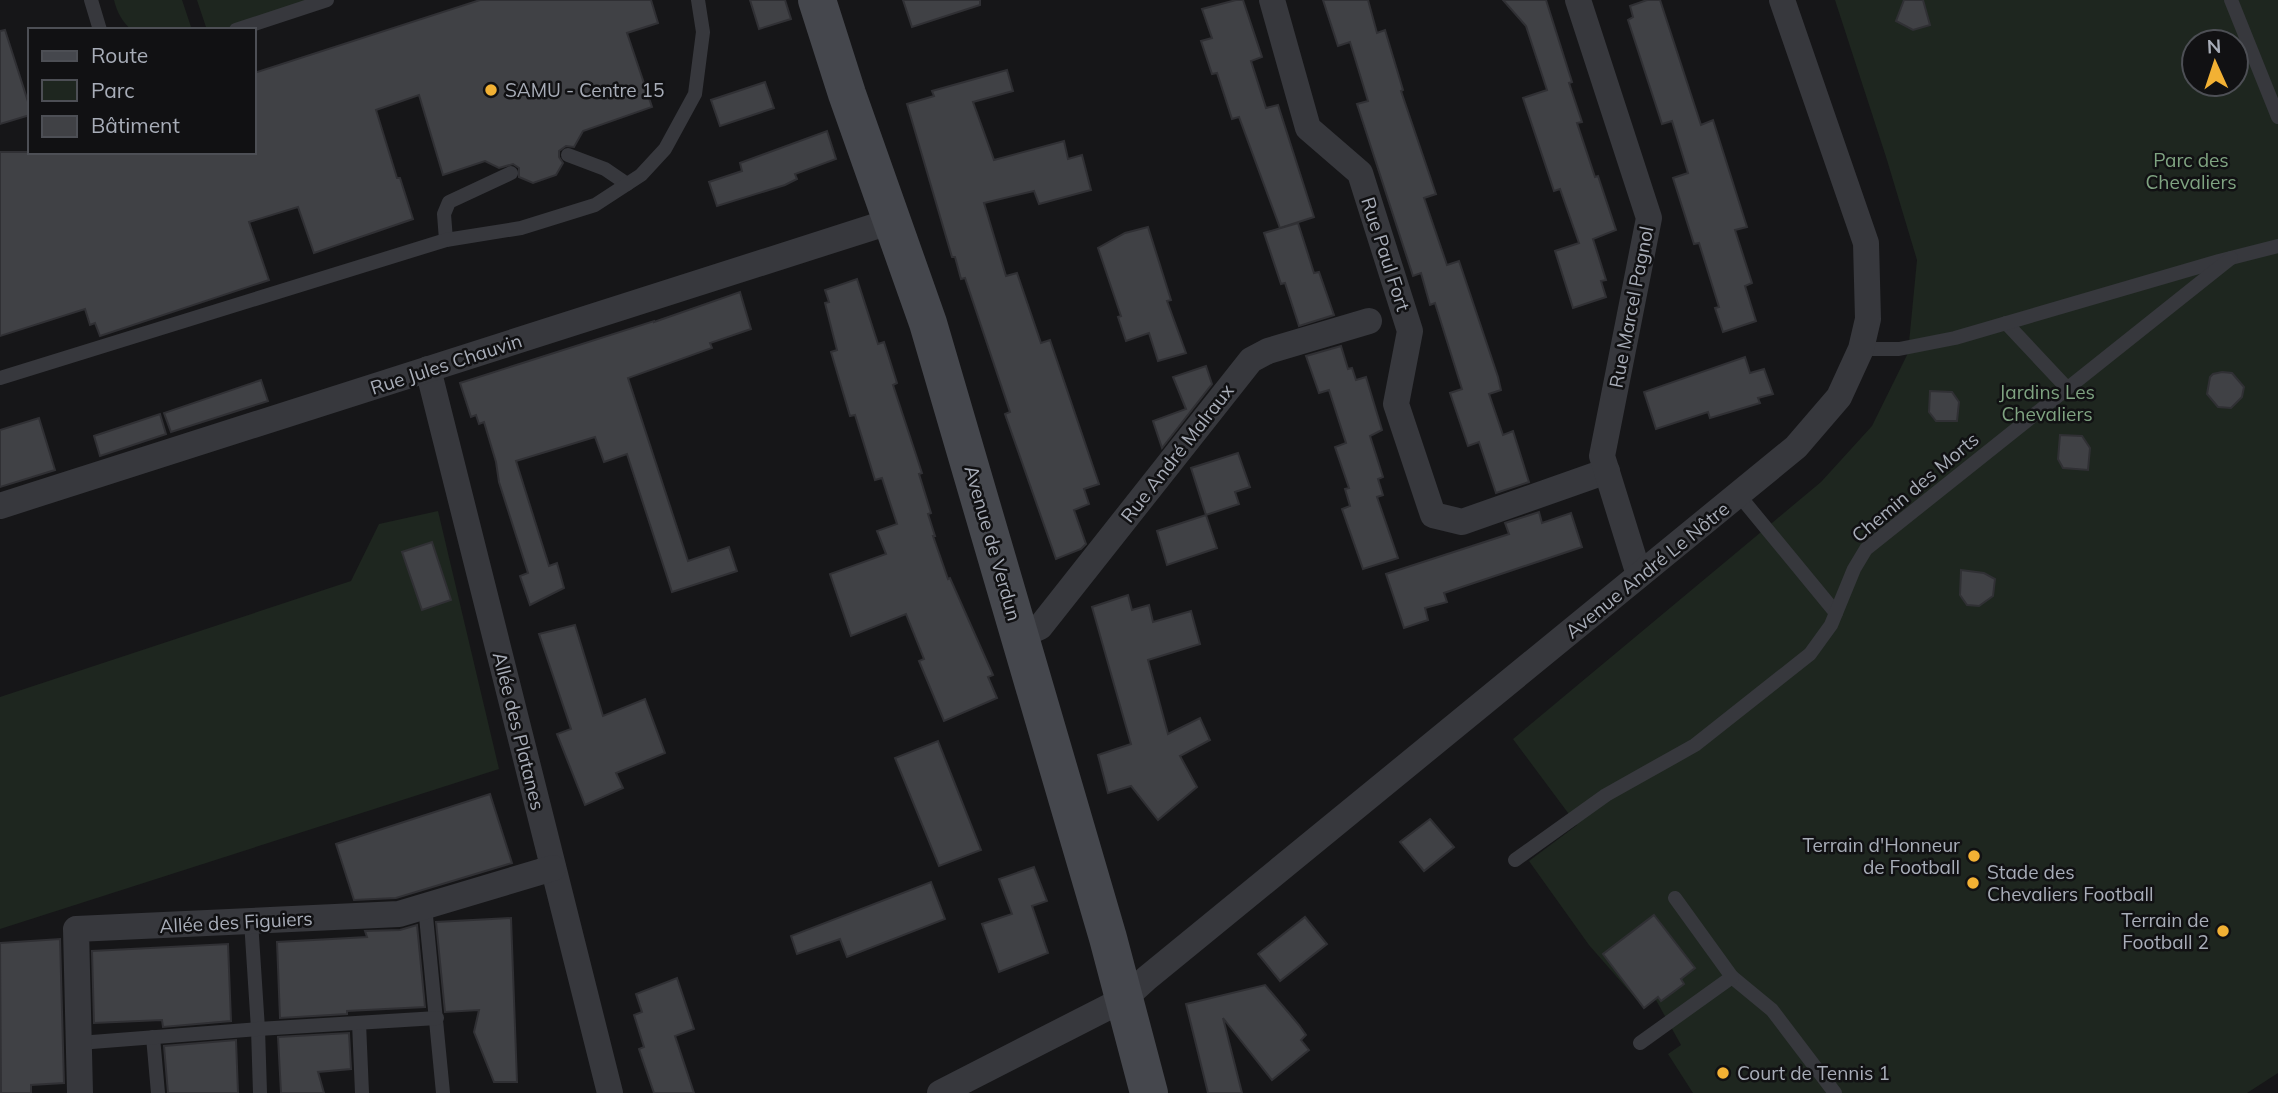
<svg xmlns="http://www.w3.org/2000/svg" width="2278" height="1093" viewBox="0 0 2278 1093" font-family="Mulish,sans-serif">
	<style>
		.green { fill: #1e261f; fill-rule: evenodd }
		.building { fill: #404145; stroke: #303034; stroke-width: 2 }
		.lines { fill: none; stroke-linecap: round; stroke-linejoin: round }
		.service { stroke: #37383d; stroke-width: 14 }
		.minor { stroke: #37383d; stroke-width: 26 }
		.secondary { stroke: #45474d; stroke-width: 38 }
		.poi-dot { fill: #f2b134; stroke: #111113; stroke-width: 2.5 }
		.labels { text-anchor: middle; stroke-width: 5; stroke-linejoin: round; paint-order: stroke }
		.poi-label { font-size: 19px; fill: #a8adb8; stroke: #111113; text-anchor: start }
		.park-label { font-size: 19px; fill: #7fa381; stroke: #111113 }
		.street-label { font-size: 19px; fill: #a8adb8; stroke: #111113 }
	</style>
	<rect width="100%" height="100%" fill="#161618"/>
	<g class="green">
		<path d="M114 0H182L192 30H132C122 22 117 12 114 0Z"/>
		<polygon points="197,0 316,0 229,30 207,30"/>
		<path d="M1835 0H2278V1073L2247 1093H1693L1668 1054 1681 1045 1656 1000 1644 1008 1589 945 1529 861 1577 825 1513 739 1821 482 1872 426 1908 353 1917 260 1887 160ZM2194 42H2236V84H2194Z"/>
		<polygon points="438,511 499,769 0,929 0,697 351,581 379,524"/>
	</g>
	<g class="building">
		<polygon points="480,0 651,0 658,23 627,33 652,107 583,131 574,147 566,146 559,151 559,157 563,163 556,175 533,183 519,177 519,168 513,164 499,168 485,161 443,175 419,95 376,110 397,178 400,178 413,219 314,253 298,207 249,222 269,280 100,336 95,323 90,325 85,309 0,336 0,152 254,152 254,73"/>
		<polygon points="750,0 785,0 791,19 759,29"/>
		<polygon points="903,0 980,0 980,5 912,27"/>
		<polygon points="1236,0 1243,0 1262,57 1251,61 1266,108 1278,105 1314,217 1280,228 1239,117 1232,119 1217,73 1212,74 1201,41 1212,38 1202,9"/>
		<polygon points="1323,0 1368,0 1377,33 1385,30 1403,90 1401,91 1436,194 1424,198 1447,265 1459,261 1498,377 1501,390 1489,394 1503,435 1513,431 1529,482 1496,493 1479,442 1468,446 1450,393 1462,389 1435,303 1430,305 1421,273 1413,276 1357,104 1368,101 1350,42 1338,46"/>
		<polygon points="1503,0 1546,0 1572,82 1569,83 1582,122 1577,123 1595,177 1598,176 1616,230 1593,239 1606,280 1601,281 1606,297 1573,308 1555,251 1579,243 1560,189 1554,191 1523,98 1547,90 1526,26"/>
		<polygon points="1647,0 1660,0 1701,125 1713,120 1747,227 1735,230 1752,283 1745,286 1756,321 1723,332 1715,308 1719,307 1699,243 1694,244 1673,178 1688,173 1672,121 1662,124 1628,20 1633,17 1630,6"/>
		<polygon points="1904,0 1923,0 1930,25 1913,30 1896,21"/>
		<polygon points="5,30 30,108 30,115 0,124 0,31"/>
		<polygon points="1007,70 1013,91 973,102 994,160 1064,141 1068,159 1082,155 1091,190 1039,204 1034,191 984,203 1006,276 1017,273 1041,343 1050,340 1099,484 1084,489 1089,504 1074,510 1086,544 1081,549 1056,559 1005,414 1010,412 965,278 961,279 955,257 952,257 907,104 934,96 932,91"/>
		<polygon points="765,82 774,108 720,126 711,100"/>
		<polygon points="827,131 836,159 795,174 797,179 785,185 717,206 709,182 742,171 740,163"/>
		<polygon points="1298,223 1314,273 1319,272 1334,315 1299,326 1285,283 1281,284 1264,233"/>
		<polygon points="1148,227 1171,300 1167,301 1186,353 1158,361 1149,333 1126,341 1118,317 1121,316 1098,248 1125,233"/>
		<polygon points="857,279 878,344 884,342 897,383 893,385 922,473 919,474 931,513 928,514 935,536 933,536 948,579 950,578 993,675 988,677 997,698 944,721 919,661 924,659 906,614 851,636 830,574 886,554 877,531 897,524 882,478 875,480 855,415 850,416 831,352 837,350 825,303 829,302 825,290"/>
		<polygon points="740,292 751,329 710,343 712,348 628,378 688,561 729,547 737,571 672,592 627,454 604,462 595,437 516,461 549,566 557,563 564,588 530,605 520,576 528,573 499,482 496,462 484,422 479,424 476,415 471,417 460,383 654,321 654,322"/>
		<polygon points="1341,346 1348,369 1352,368 1356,380 1366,377 1382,430 1370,436 1383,477 1378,479 1383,495 1377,497 1398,558 1363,569 1342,509 1350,506 1345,489 1349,488 1335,447 1346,443 1329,390 1319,393 1306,356"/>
		<polygon points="1745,357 1750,373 1764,369 1773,394 1758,398 1760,403 1710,418 1708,412 1656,429 1644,392"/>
		<polygon points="1206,366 1212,384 1162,448 1153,421 1186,409 1173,377"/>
		<polygon points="2222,372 2232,373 2244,387 2242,397 2231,408 2218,407 2207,394 2210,377 2213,374"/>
		<polygon points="261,380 268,401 171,432 164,413"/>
		<polygon points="1930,391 1952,392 1959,402 1957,421 1936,421 1929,412"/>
		<polygon points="160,414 166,434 100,456 94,436"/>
		<polygon points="39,418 55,470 0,487 0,430"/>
		<polygon points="2060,435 2082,436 2090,448 2088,470 2063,468 2058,459"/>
		<polygon points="1238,453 1250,487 1235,492 1239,504 1206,515 1191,468"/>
		<polygon points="1539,512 1542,523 1571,513 1582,547 1444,593 1447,602 1425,608 1428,620 1404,628 1386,574 1509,534 1505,523"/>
		<polygon points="1206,515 1217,548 1167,565 1157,531"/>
		<polygon points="432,542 451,600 422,610 402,552"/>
		<polygon points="1961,570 1984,573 1995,579 1993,596 1979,606 1967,605 1960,595"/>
		<polygon points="1128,595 1132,610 1149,605 1153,622 1191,611 1200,644 1148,660 1168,734 1200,718 1210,740 1180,756 1197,787 1158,820 1131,786 1108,793 1098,755 1131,744 1092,607"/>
		<polygon points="575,625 603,716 645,699 665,753 616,773 623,788 585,805 557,734 571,729 539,634"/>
		<polygon points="938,741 981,850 939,866 895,758"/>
		<polygon points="490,794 512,863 396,898 354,900 336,844"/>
		<polygon points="1430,819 1454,847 1424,871 1400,842"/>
		<polygon points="1034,867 1047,901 1032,906 1048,953 999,972 982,924 1012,914 999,879"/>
		<polygon points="931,882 945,919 847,957 840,939 797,954 791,936"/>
		<polygon points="1654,915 1695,968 1681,979 1684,984 1661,1001 1658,997 1644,1008 1603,954"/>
		<polygon points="1305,917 1327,944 1280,981 1258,954"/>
		<polygon points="511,918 517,1082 494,1082 474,1032 479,1010 445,1012 436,922"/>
		<polygon points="417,925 425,1007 347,1011 347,1014 280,1018 277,942 367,937 365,931 400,930"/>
		<polygon points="60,939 64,1083 31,1085 31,1093 1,1093 0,943"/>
		<polygon points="228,944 231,1021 163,1027 162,1020 94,1023 92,951"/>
		<polygon points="677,978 694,1029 675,1036 694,1093 654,1093 639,1049 644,1047 634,1015 642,1012 636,994"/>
		<polygon points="1265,985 1299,1025 1306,1035 1301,1040 1309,1050 1272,1080 1223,1018 1242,1093 1208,1093 1186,1004"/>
		<polygon points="349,1033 351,1069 318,1072 324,1093 281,1093 278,1037"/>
		<polygon points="236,1040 238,1093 168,1093 164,1046"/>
	</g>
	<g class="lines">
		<g class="service">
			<polyline points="91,0 100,30"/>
			<polyline points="2231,0 2278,117"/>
			<polyline points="236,30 327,0"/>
			<polyline points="568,155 605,169 627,184"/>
			<polyline points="446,240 444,214 449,202 511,173"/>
			<polyline points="2006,323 2067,388"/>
			<polyline points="1861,349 1899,349 1955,338 2219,261 2278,246"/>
			<polyline points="0,378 446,240 521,228 595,205 641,175 665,149 695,94 703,32 698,0"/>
			<polyline points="1738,494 1836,613"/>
			<polyline points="1515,860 1606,795 1695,745 1810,654 1831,625 1854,569 1866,549 2231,258"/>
			<polyline points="425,906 443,1093"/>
			<polyline points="251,921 258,1029 260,1093"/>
			<polyline points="1732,977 1772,1010 1835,1093"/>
			<polyline points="359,1023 362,1093"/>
			<polyline points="153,1037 158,1093"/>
			<polyline points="79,1043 258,1029 437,1018"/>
			<polyline points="1640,1043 1732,977 1675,898"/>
		</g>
		<g class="minor">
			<polyline points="1272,0 1308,128 1360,173 1410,331 1396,404 1433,515 1462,522 1607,471"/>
			<polyline points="1578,0 1649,218 1602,456 1639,575"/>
			<polyline points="428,369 610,1093"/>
			<polyline points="0,506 892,221"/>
			<polyline points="1020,636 1040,627 1251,360 1268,351 1369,321"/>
			<polyline points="80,1093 76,929 399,914 553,868"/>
			<polyline points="940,1093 1124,999 1147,978 1796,447 1839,397 1861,349 1868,319 1866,243 1782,0"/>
		</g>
		<polyline class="secondary" points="817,0 847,94 928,323 1108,938 1149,1093"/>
	</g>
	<g class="poi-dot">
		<circle cx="491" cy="90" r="7"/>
		<circle cx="1974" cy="856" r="7"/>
		<circle cx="1973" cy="883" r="7"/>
		<circle cx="2223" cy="931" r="7"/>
		<circle cx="1723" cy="1073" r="7"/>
	</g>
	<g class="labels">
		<g class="poi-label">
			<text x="505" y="97">SAMU - Centre 15</text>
			<text x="1960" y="852" text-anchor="end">Terrain d'Honneur<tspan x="1960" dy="22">de Football</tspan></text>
			<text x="1987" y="879">Stade des<tspan x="1987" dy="22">Chevaliers Football</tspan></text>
			<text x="2209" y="927" text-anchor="end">Terrain de<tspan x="2209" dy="22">Football 2</tspan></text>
			<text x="1737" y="1080">Court de Tennis 1</text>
		</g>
		<g class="park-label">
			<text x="2191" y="167">Parc des<tspan x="2191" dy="22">Chevaliers</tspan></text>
			<text x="2047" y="399">Jardins Les<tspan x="2047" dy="22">Chevaliers</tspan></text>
		</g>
		<g class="street-label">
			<text transform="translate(1386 254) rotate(72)" y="7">Rue Paul Fort</text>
			<text transform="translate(1631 307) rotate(-79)" y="7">Rue Marcel Pagnol</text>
			<text transform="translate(446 364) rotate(-18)" y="7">Rue Jules Chauvin</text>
			<text transform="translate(1177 453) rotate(-52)" y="7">Rue André Malraux</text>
			<text transform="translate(1915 487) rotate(-40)" y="7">Chemin des Morts</text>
			<text transform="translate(993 543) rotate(74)" y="7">Avenue de Verdun</text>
			<text transform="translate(1647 570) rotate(-39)" y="7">Avenue André Le Nôtre</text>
			<text transform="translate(519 731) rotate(76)" y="7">Allée des Platanes</text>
			<text transform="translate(236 922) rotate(-3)" y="7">Allée des Figuiers</text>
		</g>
	</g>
	<rect x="28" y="28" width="228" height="126" fill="#111113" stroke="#4d4f55" stroke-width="2"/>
	<rect x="42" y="51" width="35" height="10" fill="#45474d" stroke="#4d4f55" stroke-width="2"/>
	<text x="91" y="63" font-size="21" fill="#a8adb8">Route</text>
	<rect x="42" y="80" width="35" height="21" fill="#1e261f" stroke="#4d4f55" stroke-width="2"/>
	<text x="91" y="98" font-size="21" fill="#a8adb8">Parc</text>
	<rect x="42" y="116" width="35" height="21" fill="#404145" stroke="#4d4f55" stroke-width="2"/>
	<text x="91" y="133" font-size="21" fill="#a8adb8">Bâtiment</text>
	<g transform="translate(2215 63) rotate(357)"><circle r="33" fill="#111113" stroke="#4d4f55" stroke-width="2"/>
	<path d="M0-5L12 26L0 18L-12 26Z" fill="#f2b134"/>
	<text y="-10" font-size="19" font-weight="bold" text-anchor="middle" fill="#a8adb8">N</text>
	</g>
</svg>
